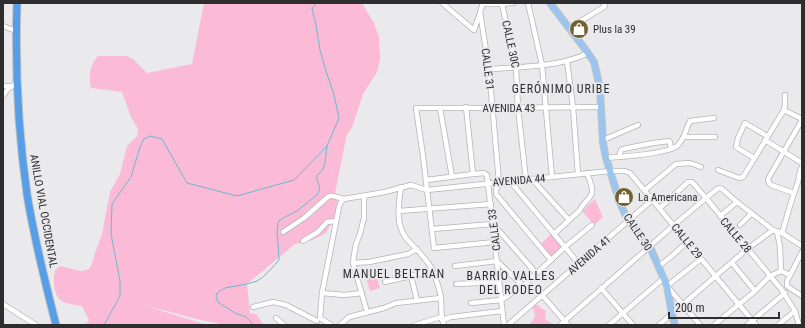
<svg xmlns="http://www.w3.org/2000/svg" width="805" height="328" viewBox="0 0 805 328" font-family="'Roboto Condensed',sans-serif">
	<style>
		.green { fill: #fbbbd6 }
		.lines { fill: none; stroke-linecap: round; stroke-linejoin: round }
		.stream { stroke: #6bb9ce; stroke-width: 1 }
		.minor-casing { stroke: #b4b4b7; stroke-width: 6 }
		.major-casing { stroke: #c4c4c5; stroke-width: 8 }
		.highway-casing { stroke: #c4c4c5; stroke-width: 9 }
		.minor { stroke: #fff; stroke-width: 4.5 }
		.major { stroke: #9ac5f1; stroke-width: 6 }
		.highway { stroke: #569ee7; stroke-width: 7 }
		.labels { text-anchor: middle; stroke-width: 3.5; stroke-linejoin: round; paint-order: stroke }
		.poi-label { font-size: 11px; fill: #2e2e2f; stroke: #eaeaed; text-anchor: start }
		.street-label { font-size: 11px; fill: #2e2e2f; stroke: #eaeaed }
		.neighbourhood-label { font-size: 12px; letter-spacing: 1px; fill: #2e2e2f; stroke: #eaeaed }
	</style>
	<rect width="100%" height="100%" fill="#eaeaed"/>
	<g class="green">
		<path d="M204 3H362L374 23 379 37 380 59 377 72 363 94 352 128 347 134 335 193 338 205 333 220 326 233 313 240 295 244 247 284 250 313 256 314 264 325H226L201 320 143 305 207 325H85L89 320 82 306C76 305 69 304 63 302 53 297 53 280 55 270L60 266 81 271 89 269 92 264 95 253 102 234 110 192 120 174 127 146 137 136 138 129 131 117 122 92 91 88C88 76 90 65 98 56H127L133 59 147 73 192 64Z"/>
		<polygon points="595,199 603,217 594,225 582,211"/>
		<polygon points="552,233 564,247 550,258 540,245"/>
		<polygon points="375,271 380,288 370,291 365,274"/>
		<path d="M536 304 541 308 546 311 545 319 554 325H529C535 317 537 316 532 307Z"/>
	</g>
	<g class="lines">
		<g class="stream">
			<polyline points="104,325 120,296 120,281 111,234 112,204 131,177 140,147 144,139 150,136 162,139 187,183 237,196 294,180 327,146 339,118 334,95 325,68 320,50 316,25 312,9 316,3"/>
			<path d="M254 325 246 317 235 313 219 303 217 300 216 296 217 293 225 288 247 284 257 281 263 277 272 268 279 260 278 243 277 232 278 223 279 221 283 218 297 211 317 195C323 186 316 183 317 176 318 173 322 172 323 169 326 162 326 153 327 146"/>
		</g>
		<defs>
			<g id="minor">
				<polyline points="442,3 474,30 480,13"/>
				<polyline points="482,3 483,4 502,4 513,3"/>
				<polyline points="483,3 480,12 489,69 499,182 496,191 496,194 551,260"/>
				<polyline points="528,3 542,65 552,177"/>
				<polyline points="502,4 516,68 518,108 526,180"/>
				<polyline points="3,26 16,31"/>
				<polyline points="569,28 604,7 605,5 603,3"/>
				<polyline points="567,61 573,107 578,174"/>
				<path d="M489 69C520 67 561 67 588 53"/>
				<polyline points="3,86 13,86"/>
				<polyline points="3,96 8,89 18,82"/>
				<polyline points="466,107 473,174"/>
				<polyline points="440,108 452,177"/>
				<polyline points="784,110 802,119"/>
				<polyline points="684,137 715,137"/>
				<polyline points="603,140 638,125"/>
				<polyline points="765,140 802,163"/>
				<polyline points="619,157 621,150 623,149 653,143 669,141 670,142 671,149"/>
				<path d="M606 158C620 157 667 154 677 146 685 139 685 130 690 121L714 118"/>
				<polyline points="754,158 736,147 738,138 745,123 767,136"/>
				<polyline points="718,170 739,178 743,177 784,110 785,105 785,95"/>
				<polyline points="532,179 569,220"/>
				<polyline points="426,180 473,174 484,173 487,175 504,325"/>
				<polyline points="510,181 579,264"/>
				<path d="M401 187C399 203 395 224 406 238 415 249 427 258 433 271 436 280 440 289 441 298 442 308 440 315 444 325"/>
				<polyline points="645,190 676,164 690,163 701,167"/>
				<polyline points="794,193 771,185 769,183 768,179 802,120"/>
				<polyline points="364,196 364,218 360,234 356,244 354,255 353,263 367,312"/>
				<polyline points="660,208 688,182 692,182 706,198 781,289 795,311 799,325"/>
				<polyline points="399,211 491,204"/>
				<polyline points="720,216 737,202"/>
				<polyline points="740,225 752,213"/>
				<polyline points="432,229 493,224 536,273"/>
				<polyline points="777,231 780,247 781,271"/>
				<polyline points="283,232 304,218 329,196 333,196 344,199 385,192 411,185 427,190 610,171 625,171 630,173 756,325"/>
				<polyline points="782,233 793,196 798,182 800,171 802,167"/>
				<path d="M554 234 580 210C582 204 590 199 592 193 593 189 589 178 587 173"/>
				<polyline points="303,241 318,232 327,222 336,221"/>
				<polyline points="495,242 434,248 423,156 416,108 493,108 602,107"/>
				<polyline points="802,252 787,281 787,286 802,296"/>
				<polyline points="353,263 369,262 408,254 417,249"/>
				<polyline points="732,263 755,291"/>
				<polyline points="455,266 497,261 523,286"/>
				<polyline points="659,266 673,255 687,242"/>
				<polyline points="411,276 417,300"/>
				<polyline points="385,282 411,276 432,270"/>
				<polyline points="456,284 499,282"/>
				<polyline points="601,288 633,325"/>
				<polyline points="322,293 344,295 362,293"/>
				<polyline points="542,295 568,325"/>
				<polyline points="471,303 501,300 523,286 565,247 592,225"/>
				<polyline points="3,304 36,325"/>
				<polyline points="253,307 273,302 286,305 317,321"/>
				<polyline points="276,318 284,325"/>
				<polyline points="442,320 451,317 502,311"/>
				<polyline points="331,325 320,318 322,293 339,207 341,202 344,199"/>
				<polyline points="340,325 349,317 384,308 396,303 441,298"/>
				<polyline points="415,325 441,317"/>
				<polyline points="508,325 652,200"/>
				<polyline points="560,325 674,225 717,189 719,188 722,189 737,202 773,230"/>
				<polyline points="609,325 664,278"/>
				<polyline points="659,325 746,250 773,230 782,233 802,246"/>
				<polyline points="700,325 667,286 701,259"/>
				<polyline points="714,325 755,291 770,276 781,271 790,275"/>
				<polyline points="747,325 785,293"/>
				<polyline points="778,325 795,311"/>
			</g>
			<polyline id="major" points="550,3 585,49 594,62 597,75 600,89 603,143 606,158 620,203 628,221 650,247 667,286 672,314 675,325"/>
			<path id="highway" d="M17 3C15 66 18 131 27 194 34 238 45 282 56 325"/>
		</defs>
		<use href="#minor" class="minor-casing"/>
		<use href="#major" class="major-casing"/>
		<use href="#highway" class="highway-casing"/>
		<use href="#minor" class="minor"/>
		<use href="#major" class="major"/>
		<use href="#highway" class="highway"/>
	</g>
	<defs>
		<symbol id="shop-disc" viewBox="-11 -11 22 22"><circle r="9.5" fill="#71612f" stroke="#eaeaed"/><path d="M-5-2.5h2.3a2.7 3.5 0 0 1 5.4 0H5L5.5 6h-11ZM-1.5-2.5h3a1.5 2.3 0 0 0-3 0Z" fill="#fff"/></symbol>
	</defs>
	<g fill-rule="evenodd">
		<use href="#shop-disc" x="568" y="18" width="22" height="22"/>
		<use href="#shop-disc" x="613" y="186" width="22" height="22"/>
	</g>
	<g class="labels">
		<g class="poi-label">
			<text x="593" y="33">Plus la 39</text>
			<text x="638" y="201">La Americana</text>
		</g>
		<g class="street-label">
			<text transform="translate(511 44) rotate(78)" y="4">CALLE 30C</text>
			<text transform="translate(488 69) rotate(83)" y="4">CALLE 31</text>
			<text x="509" y="112">AVENIDA 43</text>
			<text transform="translate(519 180) rotate(-5)" y="4">AVENIDA 44</text>
			<text transform="translate(44 211) rotate(80)" y="4">ANILLO VIAL OCCIDENTAL</text>
			<text transform="translate(494 230) rotate(-97)" y="4">CALLE 33</text>
			<text transform="translate(638 232) rotate(56)" y="4">CALLE 30</text>
			<text transform="translate(736 235) rotate(50)" y="4">CALLE 28</text>
			<text transform="translate(687 241) rotate(51)" y="4">CALLE 29</text>
			<text transform="translate(589 255) rotate(-41)" y="4">AVENIDA 41</text>
		</g>
		<g class="neighbourhood-label">
			<text x="561" y="93">GERÓNIMO URIBE</text>
			<text x="394" y="278">MANUEL BELTRAN</text>
			<text x="511" y="280">BARRIO VALLES<tspan x="511" dy="14">DEL RODEO</tspan></text>
		</g>
	</g>
	<rect width="805" height="328" fill="none" stroke="#2e2e2f" stroke-width="8"/>
	<path d="M669 312v6h110v-6" fill="none" stroke="#2e2e2f" stroke-width="2"/>
	<text x="675" y="312" font-size="12" fill="#2e2e2f" stroke="#eaeaed" stroke-width="3" paint-order="stroke">200 m</text>
</svg>
